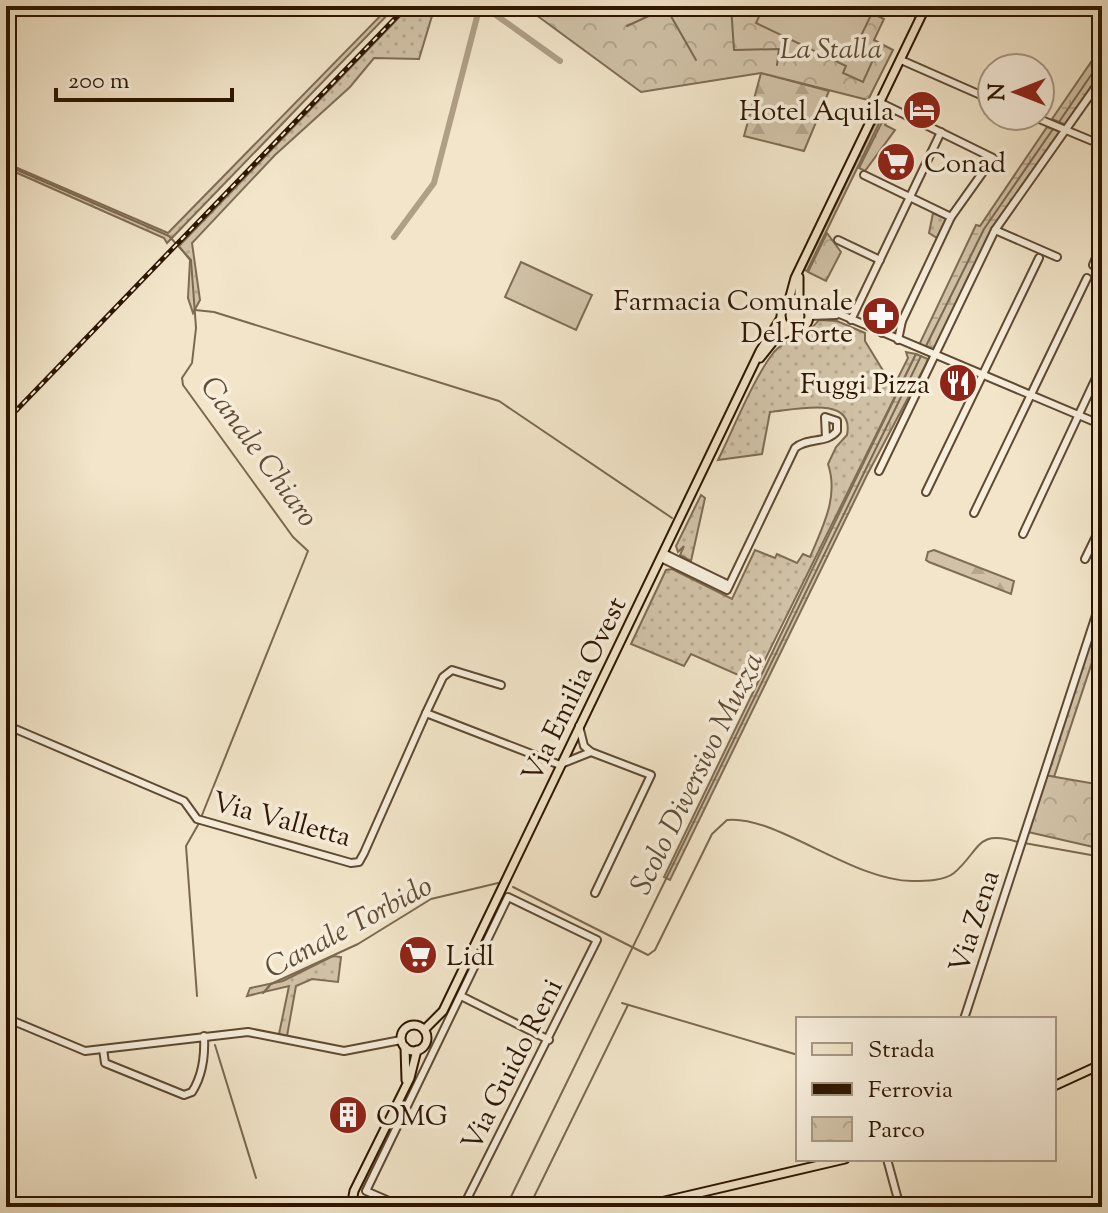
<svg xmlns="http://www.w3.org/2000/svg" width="1108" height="1213" viewBox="0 0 1108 1213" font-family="'Sorts Mill Goudy',serif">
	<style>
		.grass { fill: url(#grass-dots); stroke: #7f6c54; stroke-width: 2 }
		.forest { fill: url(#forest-firs); stroke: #7f6c54; stroke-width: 2 }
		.wetland { fill: url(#wetland-marsh); stroke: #7f6c54; stroke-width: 2 }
		.park { fill: url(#park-crowns); stroke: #7f6c54; stroke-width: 2 }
		.pitch { fill: #d1c2a7; stroke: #7f6c54; stroke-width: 2 }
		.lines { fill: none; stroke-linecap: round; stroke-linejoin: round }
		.stream { stroke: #7b6850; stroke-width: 2 }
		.canal { stroke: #af9f85; stroke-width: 6 }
		.minor-casing { stroke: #5e4a32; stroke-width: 10 }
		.major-casing { stroke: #2d1600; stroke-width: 11 }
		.minor { stroke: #f7eedc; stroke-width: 6 }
		.major { stroke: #f2e5c9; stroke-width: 7 }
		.rail-casing { stroke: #2d1600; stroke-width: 5 }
		.rail { stroke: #f7eedc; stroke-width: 2; stroke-dasharray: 6; stroke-linecap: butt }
		.labels { text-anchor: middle; stroke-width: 7; stroke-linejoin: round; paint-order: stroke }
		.park-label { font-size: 28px; font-style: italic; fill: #5e4a32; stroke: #f7eedc }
		.poi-label { font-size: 28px; fill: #2d1600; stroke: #f7eedc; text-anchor: end }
		.street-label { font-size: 28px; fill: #2d1600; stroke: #f7eedc }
		.water-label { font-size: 30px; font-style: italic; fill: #614d35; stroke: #f7eedc }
	</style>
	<defs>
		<pattern id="grass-dots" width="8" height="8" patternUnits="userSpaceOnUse" patternTransform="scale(2)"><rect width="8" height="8" fill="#d1c2a7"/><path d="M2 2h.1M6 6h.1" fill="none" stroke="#b4a68e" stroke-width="1.8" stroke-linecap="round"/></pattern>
		<pattern id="forest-firs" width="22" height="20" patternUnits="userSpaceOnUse" patternTransform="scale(2)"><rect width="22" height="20" fill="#d1c2a7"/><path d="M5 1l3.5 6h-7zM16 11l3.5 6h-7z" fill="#b4a68e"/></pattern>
		<pattern id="wetland-marsh" width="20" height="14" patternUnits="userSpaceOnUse" patternTransform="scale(2)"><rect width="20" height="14" fill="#d1c2a7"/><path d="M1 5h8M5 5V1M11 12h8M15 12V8" fill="none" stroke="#b4a68e"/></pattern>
		<pattern id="park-crowns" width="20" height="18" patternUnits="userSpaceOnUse" patternTransform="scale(2)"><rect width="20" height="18" fill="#d1c2a7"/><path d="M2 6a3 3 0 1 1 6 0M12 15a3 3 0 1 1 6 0" fill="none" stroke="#b4a68e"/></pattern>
	</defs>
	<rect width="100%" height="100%" fill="#f2e5c9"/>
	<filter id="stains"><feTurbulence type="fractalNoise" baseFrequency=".0025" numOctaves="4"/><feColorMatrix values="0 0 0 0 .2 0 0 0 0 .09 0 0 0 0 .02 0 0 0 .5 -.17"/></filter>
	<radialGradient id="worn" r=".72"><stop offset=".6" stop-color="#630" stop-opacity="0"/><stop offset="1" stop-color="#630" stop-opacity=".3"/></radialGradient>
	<g class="grass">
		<polygon points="390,6 396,6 167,243 164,238 6,168 6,163 168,233"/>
		<polygon points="410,6 435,6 419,59 374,58 350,87 275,155 192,243 200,300 193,313 188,298 190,260 179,246"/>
		<polygon points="886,109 807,271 804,270 881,111"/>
		<polygon points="933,213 946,219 937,238 929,233"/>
		<path d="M819 320 837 321 865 333V341L890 382 897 380 908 358 906 352 916 354 754 682 691 654 684 666 631 644 666 570 672 569 732 599 755 550 775 558 777 554 797 563 803 554 810 557C823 526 839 497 828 464L836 447 847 435C855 394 794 410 770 412L762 454 718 460C733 430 754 377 774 352 788 336 806 337 819 320Z"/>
		<polygon points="701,495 705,498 691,561 680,555 684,546 678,552 676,546"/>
		<polygon points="1102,611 1102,632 1054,777 1044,775"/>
		<polygon points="333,956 341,957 338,982 312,979 296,986 287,1036 279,1034 289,986 247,996 250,988 283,981"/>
	</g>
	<g class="forest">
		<polygon points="761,73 829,91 804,151 744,136"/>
		<polygon points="934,550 1014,581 1011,594 929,562 926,560 928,552"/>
	</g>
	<g class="wetland">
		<polygon points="1102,46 1102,75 1066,125 1052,119"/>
		<polygon points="1047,127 1061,132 991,230 935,349 919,345 976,225 980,226"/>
		<polygon points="916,354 928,359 925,366 867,475 670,880 664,877"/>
	</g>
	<g class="park">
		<polygon points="524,6 857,6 884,19 874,40 893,50 868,100 761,73 641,92"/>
		<polygon points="887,112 895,115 889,116 885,125 895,130 865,171 859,168"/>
		<polygon points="827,233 841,252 826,281 808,272"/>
		<polygon points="1044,775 1102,785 1102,849 1028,832"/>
	</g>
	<g class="pitch">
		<polygon points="764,6 857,6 872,13 857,44 876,53 863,82 843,73 846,66 756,23"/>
		<polygon points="521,262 592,295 576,330 505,297"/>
	</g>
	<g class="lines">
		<g class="stream">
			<polyline points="731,6 734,50 779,49 777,65"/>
			<polyline points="668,11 696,60"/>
			<polyline points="627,26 666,8"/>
			<polyline points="1059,122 1102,59"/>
			<polyline points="6,165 169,236 191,260 196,328 192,363 182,378 183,385 293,537 308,551 198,825 186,846 197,996"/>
			<polyline points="195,310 214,312 499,401 672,518"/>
			<polyline points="925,348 984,229 1053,129"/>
			<polyline points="1024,843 1102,857"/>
			<path d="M513 887 648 955 655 950 712 834 727 820C774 814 853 881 912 881 925 881 944 881 954 873 981 850 975 829 1018 842"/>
			<polyline points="263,993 271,984 358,944 431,899 498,883"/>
			<polyline points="622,1003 798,1055"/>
			<polyline points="215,1045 256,1178"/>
			<polyline points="360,1204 377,1207"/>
			<polyline points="506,1207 921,356"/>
			<polyline points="529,1207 628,1005"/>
		</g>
		<g class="canal">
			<polyline points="489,10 560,61"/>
			<polyline points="394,237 434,183 478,13 492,6"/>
		</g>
		<defs>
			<g id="minor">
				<polyline points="901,60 992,100"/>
				<polyline points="881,103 993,158 951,217 902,321 898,340"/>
				<polyline points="1032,116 1102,145"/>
				<polyline points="864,175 951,217"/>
				<polyline points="995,230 1057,257"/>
				<polyline points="838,240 880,260"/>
				<polyline points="1093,265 1102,243"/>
				<polyline points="803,305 830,310 1102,425"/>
				<polyline points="809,316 836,315"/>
				<polyline points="851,320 941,132"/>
				<polyline points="882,333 902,321"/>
				<polyline points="879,471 995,230 1102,78"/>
				<polyline points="926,492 1039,258"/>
				<polyline points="974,513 1087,278"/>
				<polyline points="1023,534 1102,365"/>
				<polyline points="663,553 729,585"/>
				<path d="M661 558 727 590 795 448C807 437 827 444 837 431V421L825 417 826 438"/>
				<polyline points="1085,559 1102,524"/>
				<polyline points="426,713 443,677 452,670 501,685"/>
				<polyline points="6,725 184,801 197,819 351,863 359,862 364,853 426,713 560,765"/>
				<polyline points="579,726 584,746 591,752 651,775 595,893"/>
				<polyline points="1102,742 1102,747"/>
				<polyline points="561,764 591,752"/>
				<polyline points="461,996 549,1040"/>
				<polyline points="6,1018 85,1051 248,1032 344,1051 401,1040"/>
				<polyline points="964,1019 1098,609 1102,607"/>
				<path d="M103 1049 105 1063 184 1095 192 1092C203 1075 205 1055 204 1036"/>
				<polyline points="887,1159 900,1207"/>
				<polyline points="403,1207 366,1191 508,897 597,940 463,1207"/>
			</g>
			<g id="major">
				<polyline points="799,277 799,303"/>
				<circle cx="795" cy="316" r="14"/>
				<polyline points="788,304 795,278 926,6"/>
				<polyline points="760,358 776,338 792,330"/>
				<circle cx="414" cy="1038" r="13"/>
				<polyline points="424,1030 443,1011 760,351 781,318"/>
				<polyline points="405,1047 406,1080"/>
				<polyline points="1054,1086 1102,1064"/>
				<polyline points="351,1207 354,1191 410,1078 417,1050"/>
				<polyline points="639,1207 845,1159"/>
			</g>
		</defs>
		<use href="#minor" class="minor-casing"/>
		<use href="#major" class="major-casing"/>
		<use href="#minor" class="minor"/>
		<use href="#major" class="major"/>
		<defs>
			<polyline id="rail" points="6,421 407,6"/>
		</defs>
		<use href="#rail" class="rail-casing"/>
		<use href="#rail" class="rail"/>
	</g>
	<defs>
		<symbol id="hotel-disc" viewBox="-11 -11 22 22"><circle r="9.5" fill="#8f2418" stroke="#f7eedc"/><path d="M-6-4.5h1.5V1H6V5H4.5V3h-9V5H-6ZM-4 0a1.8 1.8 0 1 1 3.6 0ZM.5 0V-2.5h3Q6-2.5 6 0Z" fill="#fff"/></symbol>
		<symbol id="supermarket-disc" viewBox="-11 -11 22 22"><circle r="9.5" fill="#8f2418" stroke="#f7eedc"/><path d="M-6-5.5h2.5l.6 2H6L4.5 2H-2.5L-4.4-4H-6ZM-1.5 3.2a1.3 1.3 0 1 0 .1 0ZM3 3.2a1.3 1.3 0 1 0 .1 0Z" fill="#fff"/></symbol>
		<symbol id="pharmacy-disc" viewBox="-11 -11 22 22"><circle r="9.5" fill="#8f2418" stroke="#f7eedc"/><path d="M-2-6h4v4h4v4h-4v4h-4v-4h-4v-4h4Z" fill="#fff"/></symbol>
		<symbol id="restaurant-disc" viewBox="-11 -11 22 22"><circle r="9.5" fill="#8f2418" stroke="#f7eedc"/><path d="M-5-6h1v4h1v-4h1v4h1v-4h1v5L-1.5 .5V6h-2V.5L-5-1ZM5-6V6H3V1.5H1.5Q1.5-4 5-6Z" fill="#fff"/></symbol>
		<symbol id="building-disc" viewBox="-11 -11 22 22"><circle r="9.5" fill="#8f2418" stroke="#f7eedc"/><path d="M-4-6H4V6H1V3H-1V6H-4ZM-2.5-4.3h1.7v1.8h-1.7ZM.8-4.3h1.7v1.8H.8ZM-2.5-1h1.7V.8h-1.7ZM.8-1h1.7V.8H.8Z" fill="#fff"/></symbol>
	</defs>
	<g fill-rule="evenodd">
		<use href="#hotel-disc" x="900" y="88" width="44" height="44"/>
		<use href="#supermarket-disc" x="874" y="140" width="44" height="44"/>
		<use href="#pharmacy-disc" x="859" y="294" width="44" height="44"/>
		<use href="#restaurant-disc" x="936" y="361" width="44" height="44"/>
		<use href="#supermarket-disc" x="396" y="933" width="44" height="44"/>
		<use href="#building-disc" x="326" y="1093" width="44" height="44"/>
	</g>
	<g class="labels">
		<g class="park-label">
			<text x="831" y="58">La Stalla</text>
		</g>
		<g class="poi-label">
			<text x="894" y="120">Hotel Aquila</text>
			<text x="924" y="172" text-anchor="start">Conad</text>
			<text x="853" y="310">Farmacia Comunale<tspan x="853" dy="32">Del Forte</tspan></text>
			<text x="930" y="393">Fuggi Pizza</text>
			<text x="446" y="965" text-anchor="start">Lidl</text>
			<text x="376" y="1125" text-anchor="start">OMG</text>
		</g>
		<g class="street-label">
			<text transform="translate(573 689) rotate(-64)" y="10">Via Emilia Ovest</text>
			<text transform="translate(282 818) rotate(15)" y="10">Via Valletta</text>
			<text transform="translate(973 921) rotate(-72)" y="10">Via Zena</text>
			<text transform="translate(511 1064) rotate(-63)" y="10">Via Guido Reni</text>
		</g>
		<g class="water-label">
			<text transform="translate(260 451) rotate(54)" y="10">Canale Chiaro</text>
			<text transform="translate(696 773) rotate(-64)" y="10">Scolo Diversivo Muzza</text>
			<text transform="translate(348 926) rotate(-28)" y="10">Canale Torbido</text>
		</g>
	</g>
	<rect width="1108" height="1213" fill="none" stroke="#f2e5c9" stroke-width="32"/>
	<rect x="8" y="8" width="1092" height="1197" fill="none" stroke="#2d1600" stroke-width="4"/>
	<rect x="16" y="16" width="1076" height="1181" fill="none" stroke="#2d1600" stroke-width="2"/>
	<rect x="796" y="1017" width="260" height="144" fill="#f7eedc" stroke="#a69884" stroke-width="2"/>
	<rect x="812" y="1043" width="40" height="12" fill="#f2e5c9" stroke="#a69884" stroke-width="2"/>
	<text x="868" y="1057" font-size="24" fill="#2d1600">Strada</text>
	<rect x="812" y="1083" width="40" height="12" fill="#2d1600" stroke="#a69884" stroke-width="2"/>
	<text x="868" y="1097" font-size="24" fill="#2d1600">Ferrovia</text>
	<rect x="812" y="1117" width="40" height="24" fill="url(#park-crowns)" stroke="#a69884" stroke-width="2"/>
	<text x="868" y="1137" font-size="24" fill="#2d1600">Parco</text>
	<g transform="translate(1016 92) rotate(270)"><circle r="38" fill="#f7eedc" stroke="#a69884" stroke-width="2"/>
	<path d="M0-6L14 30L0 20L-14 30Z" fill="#8f2418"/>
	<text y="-12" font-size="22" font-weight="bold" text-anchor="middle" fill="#2d1600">N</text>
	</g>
	<path d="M56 88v12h176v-12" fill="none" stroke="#2d1600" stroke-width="4"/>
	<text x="68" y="88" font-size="24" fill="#2d1600" stroke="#f7eedc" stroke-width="6" paint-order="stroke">200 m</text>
	<rect width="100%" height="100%" filter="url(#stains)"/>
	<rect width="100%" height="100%" fill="url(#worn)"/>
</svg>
